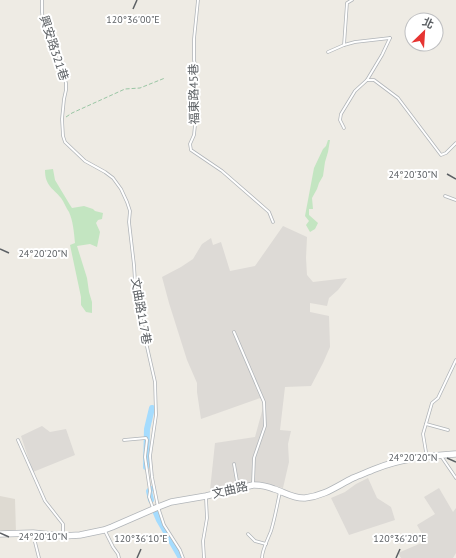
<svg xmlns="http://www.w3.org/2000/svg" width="456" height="558" viewBox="0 0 456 558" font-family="'PT Sans','Noto Sans TC',sans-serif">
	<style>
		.industrial { fill: #dddad6 }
		.education { fill: #dedad2 }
		.green { fill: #c3e5c1 }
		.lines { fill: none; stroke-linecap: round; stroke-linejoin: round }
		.canal { stroke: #a5dcfe; stroke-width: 6 }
		.service-casing { stroke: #b1b5b9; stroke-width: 3.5 }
		.tertiary-casing { stroke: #b1b5b9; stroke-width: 7 }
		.path { stroke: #9ac6a4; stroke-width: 1; stroke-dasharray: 4 2; stroke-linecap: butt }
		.service { stroke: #fff; stroke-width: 2 }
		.tertiary { stroke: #fff; stroke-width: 5.5 }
		.ticks { fill: none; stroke: #5c6064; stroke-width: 1.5 }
		.labels { text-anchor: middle; stroke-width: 4; stroke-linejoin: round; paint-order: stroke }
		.street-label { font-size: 12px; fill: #5c6064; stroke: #fff }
		.ticks-label { font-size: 10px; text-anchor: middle; fill: #5c6064; stroke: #fff; stroke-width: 4; stroke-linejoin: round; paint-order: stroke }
	</style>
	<rect width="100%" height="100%" fill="#eeebe4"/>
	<g class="industrial">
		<polygon points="283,226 307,237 306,258 307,275 313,282 347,278 338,290 329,298 327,306 310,303 310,312 329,316 330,347 323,363 311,386 285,387 280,430 291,431 288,444 289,462 283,488 256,482 210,490 215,443 255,437 264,404 260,398 201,419 197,392 197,383 187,360 169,303 162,277 181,267 193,259 202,244 211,238 213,245 221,242 230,271 255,266"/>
		<polygon points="42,426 50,432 66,429 75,455 33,472 21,436"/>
		<polygon points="368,478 377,498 391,507 395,520 349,535 331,498 345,492 356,484"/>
		<polygon points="439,488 453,512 456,508 456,553 453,558 401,558 398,553 426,541 417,525 435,514 424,497"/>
	</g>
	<polygon class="education" points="0,496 15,499 16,532 0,530"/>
	<g class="green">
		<polygon points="328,140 330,140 328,152 325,162 323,176 319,183 317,189 312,198 313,209 309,209 309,215 318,223 315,229 310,232 306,225 309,221 305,216 314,168 323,149 326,146"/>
		<path d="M53 169 55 180 70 205 72 208 84 206 93 209 95 211 103 213 102 219 98 220 96 223 100 232 97 247 90 244 77 246 87 278 89 292 92 302V313L86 312 81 305V297L70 245 75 243C74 232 73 221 69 212 66 208 64 202 61 198 53 188 45 186 45 170Z"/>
	</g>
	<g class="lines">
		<g class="canal">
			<polyline points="146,467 147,429 152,408"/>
			<polyline points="151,489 149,491 151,500"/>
			<polyline points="154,508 159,520 181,558"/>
		</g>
		<defs>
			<g id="service">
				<polyline points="42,0 42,12 43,23 66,83 66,90 64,99 62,119 63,136 65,142 85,161 105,172 113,178 121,189 127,202 130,211 129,222 134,265 136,298 155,382 156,415 150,456 152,477 158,507 164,525 180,550 183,558"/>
				<polyline points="198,0 194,39 194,60 196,69 194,95 195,125 194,135 190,144 191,150 222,171 269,212 273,222"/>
				<polyline points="344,45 347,3 352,0"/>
				<polyline points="328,52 344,45 355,42 390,38"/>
				<polyline points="367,80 374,80 398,98 441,155 446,153 456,143"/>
				<polyline points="344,128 340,120 341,114 355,91 367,80 382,55 390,38"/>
				<polyline points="445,196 456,200"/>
				<polyline points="234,332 264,402 265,426 254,458 253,483"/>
				<polyline points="426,424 448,430"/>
				<polyline points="18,440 45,501 63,524 63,535"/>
				<polyline points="124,440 146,438 147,440 145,457 150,491 149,497 153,508"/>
				<polyline points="441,456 456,478"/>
				<polyline points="425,457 426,452 423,434 432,403 438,398 456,360"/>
				<polyline points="234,464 238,487"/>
				<polyline points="105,531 113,547 118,554 119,558"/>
				<polyline points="33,534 39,558"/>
				<polyline points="248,534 255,541 266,544"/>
				<polyline points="204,558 203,541 207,518 206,498"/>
				<path d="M262 558C262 550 268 539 271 531 275 518 277 505 280 492"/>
			</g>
			<path id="tertiary" d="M0 534 33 533 63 536 80 535 104 530 112 527 158 507 171 502 206 496 253 485C260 485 267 486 274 489 284 492 294 499 305 498 324 496 337 486 353 478 360 475 368 472 375 469 401 458 429 456 456 454"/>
		</defs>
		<use href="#service" class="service-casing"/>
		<use href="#tertiary" class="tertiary-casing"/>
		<polyline class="path" points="66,117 72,113 125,89 140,88 165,78"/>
		<use href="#service" class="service"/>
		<use href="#tertiary" class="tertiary"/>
	</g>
	<path class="ticks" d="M133 9 137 0M447 174 456 179M0 249 9 253M447 458 456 462M0 533 9 537M137 558 141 549M396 558 400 549"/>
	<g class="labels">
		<g class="street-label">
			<text transform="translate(54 48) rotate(72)" y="4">興安路321巷</text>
			<text transform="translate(194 94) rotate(-91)" y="4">福東路45巷</text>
			<text transform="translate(141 311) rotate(80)" y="4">文曲路117巷</text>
			<text transform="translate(230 490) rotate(-13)" y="4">文曲路</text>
		</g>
	</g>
	<g class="ticks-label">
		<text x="133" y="23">120°36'00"E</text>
		<text x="413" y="178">24°20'30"N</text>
		<text x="43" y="257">24°20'20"N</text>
		<text x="413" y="461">24°20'20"N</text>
		<text x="43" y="540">24°20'10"N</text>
		<text x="141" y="542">120°36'10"E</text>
		<text x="400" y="542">120°36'20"E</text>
	</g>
	<g transform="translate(424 32) rotate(25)"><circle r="19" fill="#ffffff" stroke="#bebfc1"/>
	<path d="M0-3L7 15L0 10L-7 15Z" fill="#e63532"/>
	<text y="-6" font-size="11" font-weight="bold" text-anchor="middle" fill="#5c6064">北</text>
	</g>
</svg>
